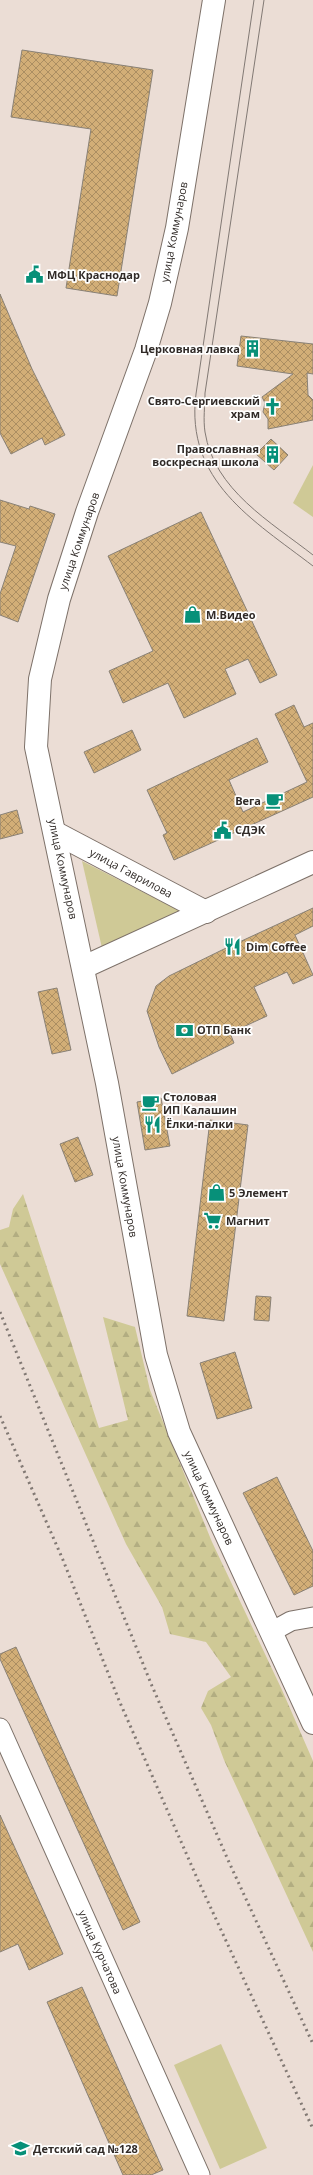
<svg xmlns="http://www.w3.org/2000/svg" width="313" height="2175" viewBox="0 0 313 2175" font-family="'Open Sans',sans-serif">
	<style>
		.green { fill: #cfc996 }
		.forest { fill: url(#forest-firs) }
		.building { fill: url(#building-cross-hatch); stroke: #898176 }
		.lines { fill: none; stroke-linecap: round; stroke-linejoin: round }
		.minor-casing { stroke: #7d7169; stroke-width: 21 }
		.tertiary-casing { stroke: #7d7169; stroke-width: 24 }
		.secondary-casing { stroke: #7d7169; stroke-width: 24 }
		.minor { stroke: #fff; stroke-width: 19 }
		.tertiary { stroke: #fff; stroke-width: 22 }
		.secondary { stroke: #fff; stroke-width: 22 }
		.tram { stroke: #827974; stroke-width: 1 }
		.rail { stroke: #827974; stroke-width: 3; stroke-dasharray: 2 4; stroke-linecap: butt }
		.labels { text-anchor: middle; stroke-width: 3.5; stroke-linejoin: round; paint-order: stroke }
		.street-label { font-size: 11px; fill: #312b28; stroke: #fff }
		.poi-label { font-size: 11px; font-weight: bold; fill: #312b28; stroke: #fff; text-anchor: start }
	</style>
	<defs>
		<pattern id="forest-firs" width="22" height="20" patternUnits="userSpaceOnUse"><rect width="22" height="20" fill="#cfc996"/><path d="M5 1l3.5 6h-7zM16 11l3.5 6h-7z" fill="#b2ad81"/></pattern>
		<pattern id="building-cross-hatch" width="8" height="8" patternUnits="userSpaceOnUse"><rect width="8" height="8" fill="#d2ae77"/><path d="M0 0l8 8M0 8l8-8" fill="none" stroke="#ab8e62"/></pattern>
	</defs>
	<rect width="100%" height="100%" fill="#ebddd5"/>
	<g class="green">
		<polygon points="313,465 313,517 293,503"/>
		<polygon points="82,861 184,913 102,948"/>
		<polygon points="221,2044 267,2148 220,2169 174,2065"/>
	</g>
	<polygon class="forest" points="23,1194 99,1428 128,1420 103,1317 135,1327 150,1390 212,1542 282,1690 313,1761 313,1952 224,1760 211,1725 201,1708 208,1691 231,1677 206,1642 170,1634 162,1607 126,1544 0,1264 0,1230 9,1227 13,1209"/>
	<g class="building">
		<polygon points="22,50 153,70 117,296 66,288 91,129 11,117"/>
		<polygon points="0,294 32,369 65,435 45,445 42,438 11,454 0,433"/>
		<polygon points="241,336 313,344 313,374 307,373 308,395 313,400 313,420 268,429 268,419 263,412 265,403 262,397 293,374 237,366"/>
		<polygon points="271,439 288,455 274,470 256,454"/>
		<polygon points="0,500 29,509 30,506 55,514 18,622 0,615 0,594 16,546 0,542"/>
		<polygon points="201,512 277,675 260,683 248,659 225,669 236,694 184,718 168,683 123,703 109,671 153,651 108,556"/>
		<polygon points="294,705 304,727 313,723 313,797 174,860 163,835 167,833 147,790 257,738 268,762 229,780 243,812 307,782 275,714"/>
		<polygon points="132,730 141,750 94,773 84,752"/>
		<polygon points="17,810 23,833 0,839 0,815"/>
		<polygon points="313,908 313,926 295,935 313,975 293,984 287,972 254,987 267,1016 230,1033 234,1043 172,1074 159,1047 147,1011 156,986 169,976 222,950"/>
		<polygon points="57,988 71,1050 52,1054 38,992"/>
		<polygon points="161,1098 170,1146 145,1150 137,1102"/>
		<polygon points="210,1120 248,1125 224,1321 187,1316"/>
		<polygon points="78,1137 93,1175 75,1182 60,1144"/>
		<polygon points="256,1296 271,1297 269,1321 254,1320"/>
		<polygon points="235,1352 252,1408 217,1419 200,1363"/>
		<polygon points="277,1477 313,1551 313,1586 294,1595 243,1493"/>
		<polygon points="16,1647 140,1922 123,1930 0,1659 0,1654"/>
		<polygon points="0,1815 63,1954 29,1970 18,1944 0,1952"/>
		<polygon points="82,1987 163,2170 151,2175 123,2175 47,2002"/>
	</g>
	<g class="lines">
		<defs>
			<g id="minor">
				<polyline points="271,1632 291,1621 313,1617"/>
				<polyline points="0,1728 200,2175"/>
			</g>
			<g id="tertiary">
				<polyline points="56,833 206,912"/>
				<polyline points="84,967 313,862"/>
			</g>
			<polyline id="secondary" points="214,0 177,228 160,303 146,350 87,512 59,599 40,679 36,747 107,1083 156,1355 179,1432 313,1723"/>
		</defs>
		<use href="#minor" class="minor-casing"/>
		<use href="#tertiary" class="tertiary-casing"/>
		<use href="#secondary" class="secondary-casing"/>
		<use href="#minor" class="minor"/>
		<use href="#tertiary" class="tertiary"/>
		<use href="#secondary" class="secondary"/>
		<g class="tram">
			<path d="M254 0 196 394C185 481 253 520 313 566"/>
			<path d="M264 0 205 393C205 406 203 419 205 432 214 490 271 522 313 555"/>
		</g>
		<g class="rail">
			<polyline points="0,1312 152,1686 228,1860 313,2044"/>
			<polyline points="0,1416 63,1560 118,1698 197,1878 313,2129"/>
		</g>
	</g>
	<defs>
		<symbol id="civic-bare" viewBox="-9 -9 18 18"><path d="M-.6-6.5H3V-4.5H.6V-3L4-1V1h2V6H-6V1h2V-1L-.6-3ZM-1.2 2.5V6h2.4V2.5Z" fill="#079079" stroke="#fff" stroke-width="2.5" paint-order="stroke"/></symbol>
		<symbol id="building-bare" viewBox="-9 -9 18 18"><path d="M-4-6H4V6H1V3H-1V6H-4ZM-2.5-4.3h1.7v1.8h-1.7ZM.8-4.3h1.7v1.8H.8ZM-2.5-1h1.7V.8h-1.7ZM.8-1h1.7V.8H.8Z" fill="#079079" stroke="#fff" stroke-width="2.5" paint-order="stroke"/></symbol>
		<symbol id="church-bare" viewBox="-9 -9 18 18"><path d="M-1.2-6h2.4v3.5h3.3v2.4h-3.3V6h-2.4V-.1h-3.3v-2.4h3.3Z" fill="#079079" stroke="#fff" stroke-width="2.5" paint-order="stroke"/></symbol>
		<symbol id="shop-bare" viewBox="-9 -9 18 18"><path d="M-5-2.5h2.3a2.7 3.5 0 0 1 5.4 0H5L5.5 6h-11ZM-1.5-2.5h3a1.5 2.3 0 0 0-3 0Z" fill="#079079" stroke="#fff" stroke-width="2.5" paint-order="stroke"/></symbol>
		<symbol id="cafe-bare" viewBox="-9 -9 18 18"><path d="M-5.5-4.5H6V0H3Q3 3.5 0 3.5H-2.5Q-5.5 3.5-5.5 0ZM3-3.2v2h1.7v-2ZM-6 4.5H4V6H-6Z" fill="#079079" stroke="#fff" stroke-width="2.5" paint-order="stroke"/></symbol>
		<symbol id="restaurant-bare" viewBox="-9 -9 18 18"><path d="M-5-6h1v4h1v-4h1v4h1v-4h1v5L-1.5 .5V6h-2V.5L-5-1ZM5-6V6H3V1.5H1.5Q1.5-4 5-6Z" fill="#079079" stroke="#fff" stroke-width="2.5" paint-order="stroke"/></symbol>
		<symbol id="bank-bare" viewBox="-9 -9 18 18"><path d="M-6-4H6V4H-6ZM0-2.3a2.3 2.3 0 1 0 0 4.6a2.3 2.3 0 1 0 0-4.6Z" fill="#079079" stroke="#fff" stroke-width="2.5" paint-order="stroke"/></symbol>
		<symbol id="supermarket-bare" viewBox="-9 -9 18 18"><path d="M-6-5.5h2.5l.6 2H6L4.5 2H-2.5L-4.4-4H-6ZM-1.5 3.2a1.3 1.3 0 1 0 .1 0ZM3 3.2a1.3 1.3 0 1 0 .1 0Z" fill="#079079" stroke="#fff" stroke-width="2.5" paint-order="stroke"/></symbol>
		<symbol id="school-bare" viewBox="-9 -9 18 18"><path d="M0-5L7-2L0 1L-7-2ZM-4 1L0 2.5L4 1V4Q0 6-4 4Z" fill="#079079" stroke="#fff" stroke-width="2.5" paint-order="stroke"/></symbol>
	</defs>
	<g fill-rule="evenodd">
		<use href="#civic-bare" x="22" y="262" width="25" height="25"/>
		<use href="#building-bare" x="240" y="336" width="25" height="25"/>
		<use href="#church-bare" x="260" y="394" width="25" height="25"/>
		<use href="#building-bare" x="260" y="442" width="25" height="25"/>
		<use href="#shop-bare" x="180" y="602" width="25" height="25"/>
		<use href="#cafe-bare" x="262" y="788" width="25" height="25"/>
		<use href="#civic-bare" x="210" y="818" width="25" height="25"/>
		<use href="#restaurant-bare" x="220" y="934" width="25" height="25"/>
		<use href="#bank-bare" x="172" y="1018" width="25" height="25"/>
		<use href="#cafe-bare" x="138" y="1090" width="25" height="25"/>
		<use href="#restaurant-bare" x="140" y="1112" width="25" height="25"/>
		<use href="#shop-bare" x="204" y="1180" width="25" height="25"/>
		<use href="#supermarket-bare" x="200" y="1208" width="25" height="25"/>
		<use href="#school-bare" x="8" y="2136" width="25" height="25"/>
	</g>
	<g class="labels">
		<g class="street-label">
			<text transform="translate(174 232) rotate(-79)" y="4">улица Коммунаров</text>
			<text transform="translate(79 541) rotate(-71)" y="4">улица Коммунаров</text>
			<text transform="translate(63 869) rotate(78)" y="4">улица Коммунаров</text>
			<text transform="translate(131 873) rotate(28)" y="4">улица Гаврилова</text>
			<text transform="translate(125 1187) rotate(80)" y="4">улица Коммунаров</text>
			<text transform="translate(209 1498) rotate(65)" y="4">улица Коммунаров</text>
			<text transform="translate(100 1952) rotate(66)" y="4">улица Курчатова</text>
		</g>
		<g class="poi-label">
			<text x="47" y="279">МФЦ Краснодар</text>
			<text x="240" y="353" text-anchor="end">Церковная лавка</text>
			<text x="260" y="405" text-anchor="end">Свято-Сергиевский<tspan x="260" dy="13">храм</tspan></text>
			<text x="259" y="453" text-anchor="end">Православная<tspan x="259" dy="13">воскресная школа</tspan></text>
			<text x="206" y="619">М.Видео</text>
			<text x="261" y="805" text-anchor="end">Вега</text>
			<text x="235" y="834">СДЭК</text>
			<text x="246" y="951">Dim Coffee</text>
			<text x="197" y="1034">ОТП Банк</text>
			<text x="163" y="1101">Столовая<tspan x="163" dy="13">ИП Калашин</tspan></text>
			<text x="166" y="1128">Ёлки-палки</text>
			<text x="229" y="1197">5 Элемент</text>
			<text x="226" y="1225">Магнит</text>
			<text x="33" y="2153">Детский сад №128</text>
		</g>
	</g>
</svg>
